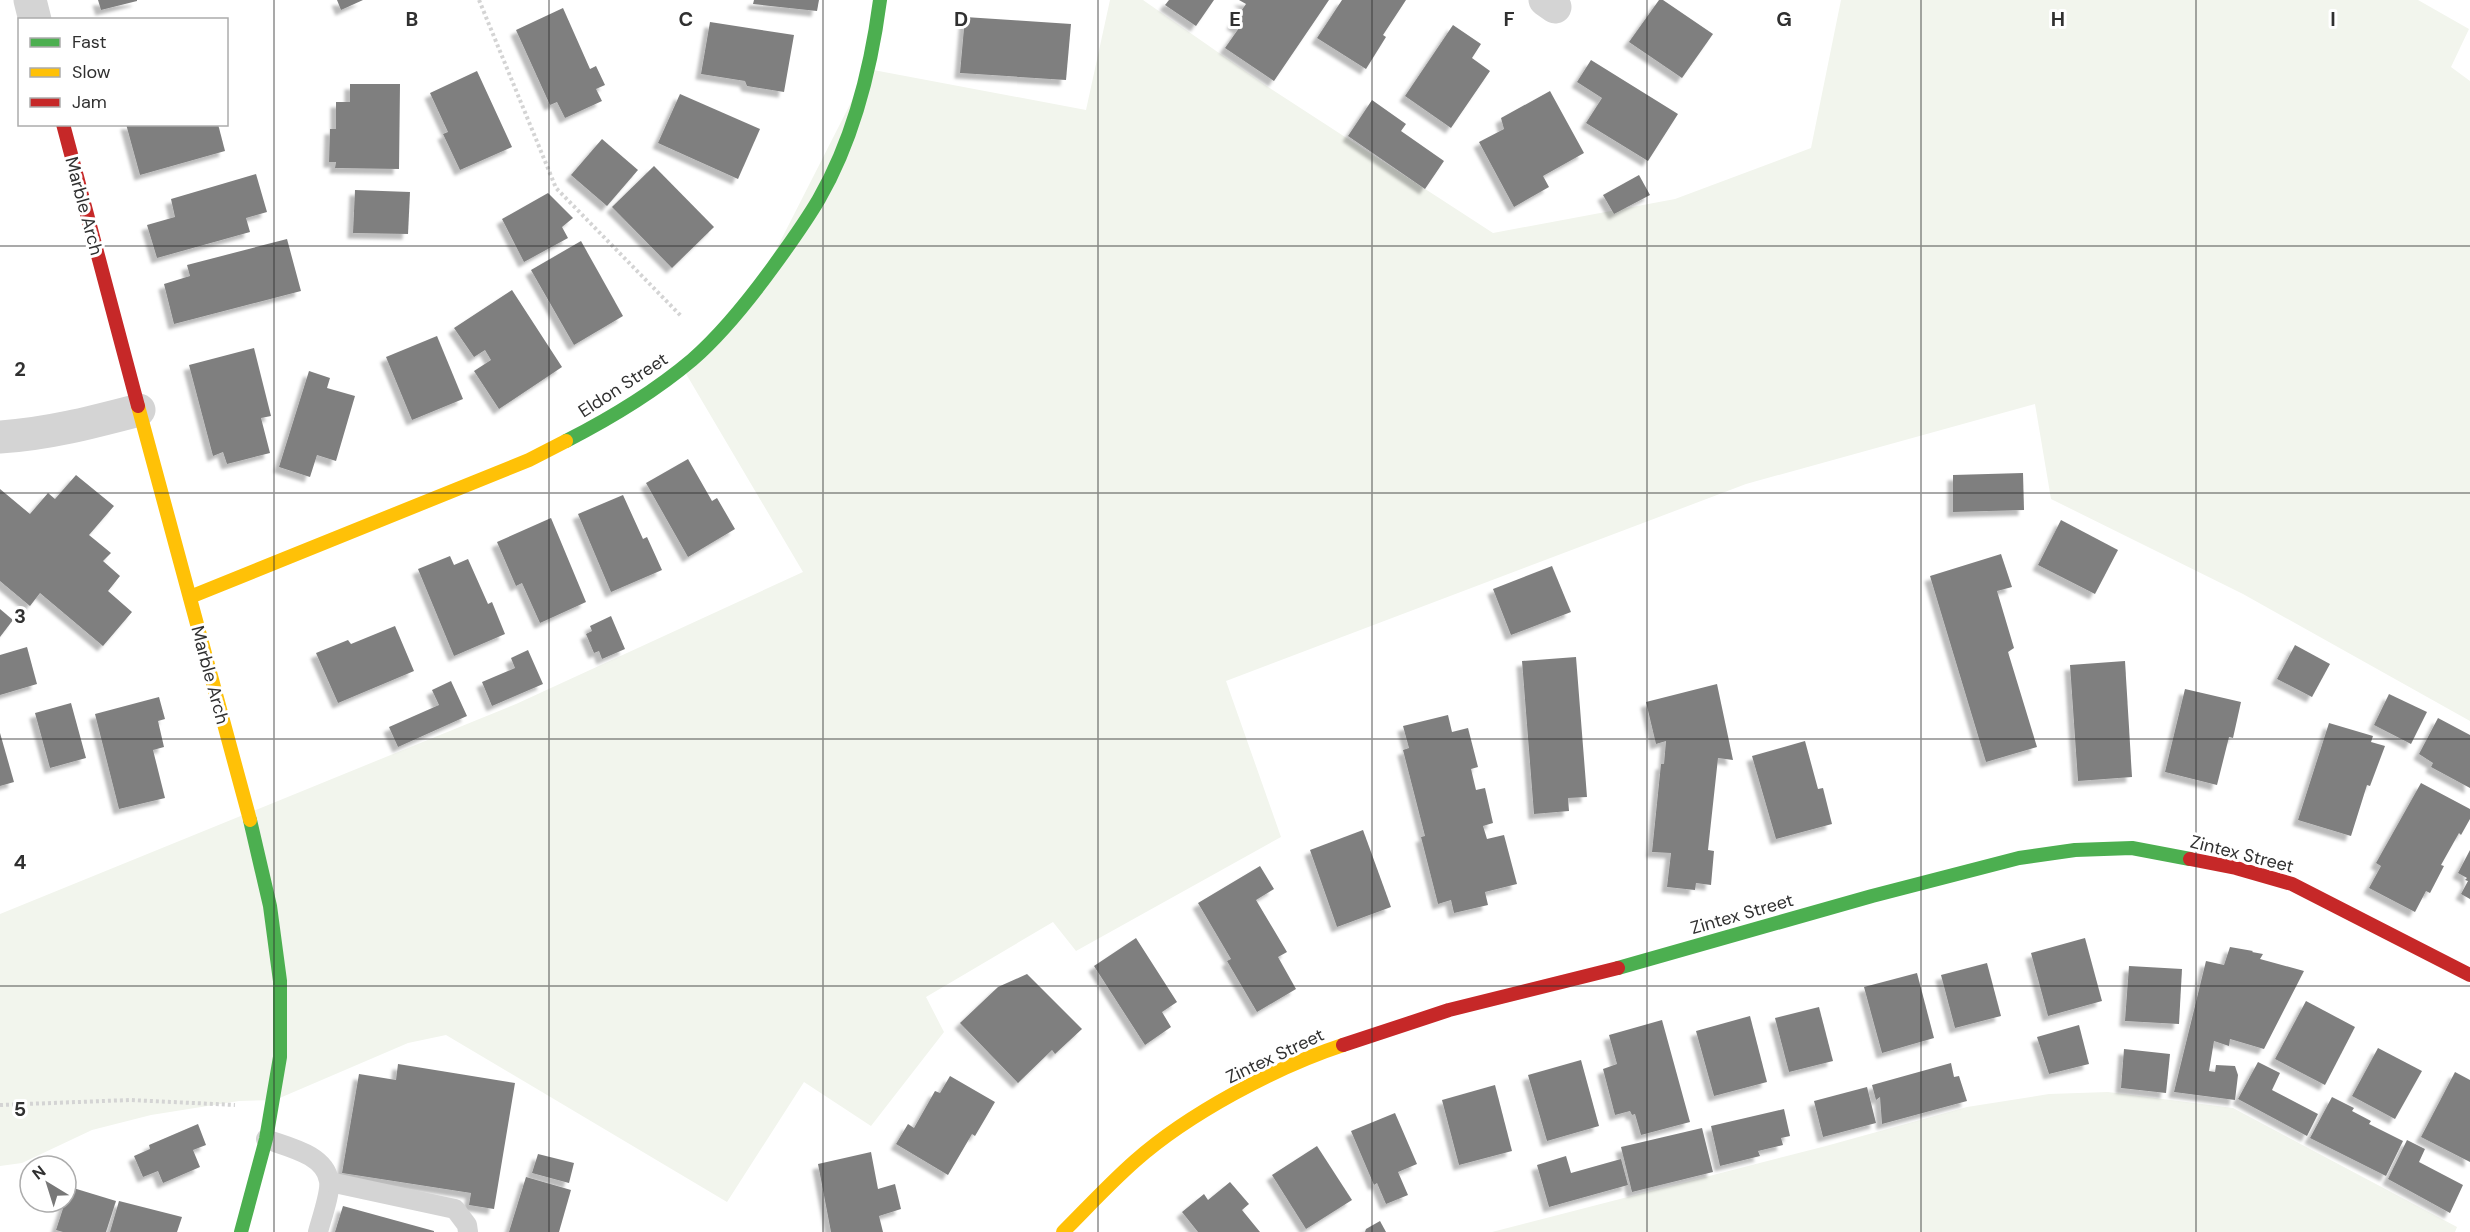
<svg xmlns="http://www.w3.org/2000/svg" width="2470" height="1232" viewBox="0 0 2470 1232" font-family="'DM Sans',sans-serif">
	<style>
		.green { fill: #f2f5ed }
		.building { fill: #7f7f7f; filter: url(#shadow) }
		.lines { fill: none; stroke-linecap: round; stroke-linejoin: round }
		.path { stroke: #d4d4d4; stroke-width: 4; stroke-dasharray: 3 3; stroke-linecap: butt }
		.lane { stroke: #d4d4d4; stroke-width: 20 }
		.street { stroke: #d4d4d4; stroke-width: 33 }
		.fast { stroke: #4caf50; stroke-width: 14 }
		.slow { stroke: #ffc107; stroke-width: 14 }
		.jam { stroke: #c62828; stroke-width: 14 }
		.grid { fill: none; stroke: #303030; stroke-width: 1.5; stroke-opacity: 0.55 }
		.labels { text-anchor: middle; stroke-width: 6; stroke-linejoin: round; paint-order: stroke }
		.street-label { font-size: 18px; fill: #303030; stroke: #fff }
		.grid-label { font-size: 20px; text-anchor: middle; font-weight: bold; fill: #303030; stroke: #fff; stroke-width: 6; stroke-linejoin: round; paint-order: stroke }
	</style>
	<defs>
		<filter id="shadow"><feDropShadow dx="-5.5" dy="5.5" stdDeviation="1.5" flood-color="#0004"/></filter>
	</defs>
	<rect width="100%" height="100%" fill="#fff"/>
	<g class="green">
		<polygon points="1110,0 1143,0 1265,85 1493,233 1675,199 1811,148 1841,0 2418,0 2469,29 2451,67 2470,81 2470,721 2243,594 2051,499 2035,404 1746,484 1226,681 1281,837 1076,951 1053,922 926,997 944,1032 871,1126 804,1082 727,1202 446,1035 408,1043 275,1100 239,1101 151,1115 92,1130 22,1163 0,1166 0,914 516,704 803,572 682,367 754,293 868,69 1086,110"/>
		<polygon points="2108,1092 2233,1108 2457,1227 2455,1232 1492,1232 1826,1146 1967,1107 2049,1094"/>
	</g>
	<g class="building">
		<polygon points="98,0 137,0 137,1 101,10"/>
		<polygon points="337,0 363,0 341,10"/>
		<polygon points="754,0 819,0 817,11 753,4"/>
		<polygon points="1169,0 1214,0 1196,26 1165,5"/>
		<polygon points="1239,0 1329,0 1274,81 1225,48 1239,28 1232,24 1246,4"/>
		<polygon points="1342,0 1406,0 1383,35 1386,37 1366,69 1317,38"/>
		<polygon points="1659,0 1663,0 1713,34 1682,78 1629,42"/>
		<polygon points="563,8 590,69 596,66 605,85 596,89 602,101 565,118 557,102 550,105 516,30"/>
		<polygon points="965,17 1071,24 1066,80 960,73"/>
		<polygon points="710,22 794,35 784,92 747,86 745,81 701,74"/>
		<polygon points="1453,25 1481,44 1472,58 1490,71 1451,128 1405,96"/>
		<polygon points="1591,60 1678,114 1648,161 1586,123 1602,98 1577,82"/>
		<polygon points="477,71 512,147 460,170 443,134 448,132 430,93"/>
		<polygon points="350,84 400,84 399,169 335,168 336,162 329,162 330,129 336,129 336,102 350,102"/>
		<polygon points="1550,91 1584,153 1543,176 1549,187 1514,207 1479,142 1504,129 1501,118"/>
		<polygon points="680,94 760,129 738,179 658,143"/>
		<polygon points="1372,100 1406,124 1401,131 1444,161 1425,189 1348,136"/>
		<polygon points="126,124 218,124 225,151 140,175"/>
		<polygon points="602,139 638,170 607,206 571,175"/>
		<polygon points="654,166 714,227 672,268 612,207"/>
		<polygon points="256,174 267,212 246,218 250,232 157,258 147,225 175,217 171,199"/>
		<polygon points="1639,175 1650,195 1614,214 1603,195"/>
		<polygon points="355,190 410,192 408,234 353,233"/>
		<polygon points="548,193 573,218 562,227 568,238 524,262 502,219"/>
		<polygon points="287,239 301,291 174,324 164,284 190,276 187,265"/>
		<polygon points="581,241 623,316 574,345 531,270"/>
		<polygon points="512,290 562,367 499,409 474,371 491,360 485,350 474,357 454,328"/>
		<polygon points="437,336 463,399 412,420 386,357"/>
		<polygon points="254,348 271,416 261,418 270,453 227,464 223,452 213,456 189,365"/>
		<polygon points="309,371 330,378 327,388 355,396 336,461 317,455 310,477 279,467"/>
		<polygon points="688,459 712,501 717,498 735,529 688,557 646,483"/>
		<polygon points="2023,473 2024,510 1953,512 1953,475"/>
		<polygon points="76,475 114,506 89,535 111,553 103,561 120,576 108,591 132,612 103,646 40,593 30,606 0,581 0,489 30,514 48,493 55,499"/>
		<polygon points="623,495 643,539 647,537 662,570 611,592 578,514"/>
		<polygon points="551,518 586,602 540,623 522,583 516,586 497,542"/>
		<polygon points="2061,520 2118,550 2095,594 2038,565"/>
		<polygon points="2001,554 2012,587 1997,591 2014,648 2008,652 2037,747 1986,762 1930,576"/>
		<polygon points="450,556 454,565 468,559 488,604 492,602 505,634 454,656 418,569"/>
		<polygon points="1552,566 1571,612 1511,635 1493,589"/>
		<polygon points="0,609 13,620 0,637"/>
		<polygon points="611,616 625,649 602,659 599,651 594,653 586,634 592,631 590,626"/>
		<polygon points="395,626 414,671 338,703 316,653 348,640 351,644"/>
		<polygon points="2295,645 2330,664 2312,697 2277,679"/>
		<polygon points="27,647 37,684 0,695 0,655"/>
		<polygon points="528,650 543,684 492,706 482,682 515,668 511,658"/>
		<polygon points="1576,657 1587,797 1568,798 1569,811 1534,814 1522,661"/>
		<polygon points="2125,661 2132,777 2078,781 2070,665"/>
		<polygon points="451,681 467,716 398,747 389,727 439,705 432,690"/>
		<polygon points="1717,684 1733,760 1718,758 1708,850 1714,851 1711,885 1696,883 1695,890 1667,887 1671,853 1652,852 1661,764 1664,764 1666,741 1656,744 1646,702"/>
		<polygon points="2185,689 2241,702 2233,738 2229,737 2217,785 2165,772"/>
		<polygon points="2389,694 2427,712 2411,744 2374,725"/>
		<polygon points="159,697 165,719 158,721 164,747 153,750 165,798 119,809 95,714"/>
		<polygon points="71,703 86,758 50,768 35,713"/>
		<polygon points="1448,715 1452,732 1468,728 1478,767 1471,769 1476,790 1485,788 1493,823 1483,826 1487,839 1504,835 1517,884 1485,892 1488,905 1454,913 1451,900 1438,904 1421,837 1425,836 1403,750 1409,748 1403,726"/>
		<polygon points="2438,718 2470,735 2470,788 2431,767 2433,763 2419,754"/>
		<polygon points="2329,723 2373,736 2371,742 2385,746 2370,786 2367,785 2351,836 2298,820"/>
		<polygon points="0,733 14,782 0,786"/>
		<polygon points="1805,741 1818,789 1823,788 1832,824 1776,839 1752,756"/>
		<polygon points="2421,783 2470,809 2470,819 2461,835 2459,833 2441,865 2444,866 2430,893 2426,891 2415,912 2369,888 2381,866 2376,863"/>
		<polygon points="1363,830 1391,907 1337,927 1310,850"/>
		<polygon points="2470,850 2470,899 2461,894 2468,881 2465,880 2467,878 2458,873"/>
		<polygon points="1260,866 1274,889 1256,900 1287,952 1278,957 1296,989 1257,1012 1227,961 1231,959 1198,903"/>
		<polygon points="1136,938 1177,1002 1162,1012 1171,1027 1145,1045 1094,966"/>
		<polygon points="2085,938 2102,1001 2048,1016 2031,953"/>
		<polygon points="2230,947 2253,951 2252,952 2263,954 2260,959 2304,971 2264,1049 2230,1039 2229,1046 2214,1041 2209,1071 2215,1072 2216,1065 2235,1066 2238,1075 2235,1100 2174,1092 2206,961 2224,965"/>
		<polygon points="1987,963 2001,1016 1955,1028 1941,975"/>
		<polygon points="2129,966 2182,969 2179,1024 2125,1021"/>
		<polygon points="1917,973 1934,1038 1882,1053 1864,987"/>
		<polygon points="1027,974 1082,1029 1055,1054 1052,1050 1018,1083 960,1023 998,987"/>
		<polygon points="2306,1001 2355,1027 2325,1085 2275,1059"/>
		<polygon points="1819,1007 1833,1061 1789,1072 1775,1018"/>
		<polygon points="1750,1016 1767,1082 1714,1096 1696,1031"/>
		<polygon points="1662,1020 1690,1122 1641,1135 1635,1114 1632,1115 1630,1111 1615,1115 1603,1069 1617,1064 1609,1035"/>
		<polygon points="2079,1025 2089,1064 2049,1074 2037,1037"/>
		<polygon points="2378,1048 2422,1071 2395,1119 2352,1096"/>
		<polygon points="2124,1049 2170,1054 2166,1093 2121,1088"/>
		<polygon points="1581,1060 1599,1126 1547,1141 1528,1075"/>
		<polygon points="2258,1062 2280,1073 2272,1090 2318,1114 2307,1136 2238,1099"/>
		<polygon points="1951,1063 1954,1077 1959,1076 1967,1101 1882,1124 1880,1097 1876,1100 1872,1085"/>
		<polygon points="398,1064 515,1083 494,1209 469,1205 471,1193 342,1173 359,1074 396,1080"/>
		<polygon points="2455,1072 2470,1080 2470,1162 2421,1137"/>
		<polygon points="950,1076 995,1102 975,1136 972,1134 948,1175 896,1144 908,1124 914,1128 935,1091 940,1093"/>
		<polygon points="1495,1085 1512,1151 1459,1165 1442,1100"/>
		<polygon points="1867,1087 1876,1123 1823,1137 1814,1101"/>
		<polygon points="2332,1097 2354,1108 2352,1111 2371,1121 2369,1124 2403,1141 2386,1176 2310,1138"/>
		<polygon points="1784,1109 1790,1136 1781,1138 1783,1145 1758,1151 1760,1156 1720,1166 1711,1126"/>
		<polygon points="1395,1113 1417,1164 1398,1172 1408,1195 1386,1204 1377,1183 1374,1185 1351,1131"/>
		<polygon points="198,1124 206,1145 193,1150 200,1167 163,1183 158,1171 143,1177 134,1156 150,1149 149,1145"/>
		<polygon points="1702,1128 1713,1172 1632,1192 1621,1147"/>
		<polygon points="2407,1140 2425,1149 2419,1162 2463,1185 2450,1213 2388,1179"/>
		<polygon points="1317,1146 1352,1200 1306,1229 1272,1175"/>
		<polygon points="871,1152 878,1189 895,1184 901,1209 879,1216 883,1232 831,1232 818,1164"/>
		<polygon points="538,1154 574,1163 569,1183 532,1173"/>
		<polygon points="1566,1156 1571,1173 1621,1159 1628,1185 1549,1207 1537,1165"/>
		<polygon points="526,1177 571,1190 559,1232 509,1232"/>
		<polygon points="1230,1182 1249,1204 1242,1210 1260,1232 1198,1232 1182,1212 1204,1194 1208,1200"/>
		<polygon points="70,1187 116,1201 106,1232 63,1232 56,1230"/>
		<polygon points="119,1201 182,1217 177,1232 110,1232"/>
		<polygon points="343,1206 434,1231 434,1232 335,1232"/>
		<polygon points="1380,1221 1386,1232 1365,1232 1366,1229"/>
	</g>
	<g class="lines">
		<g class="path">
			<polyline points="479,0 556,188 682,317"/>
			<polyline points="0,1105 130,1100 235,1105"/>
		</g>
		<g class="lane">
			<path d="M266 1139C287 1147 325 1154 329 1181 331 1192 321 1220 318 1232"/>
			<polyline points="330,1182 455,1209 467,1225 468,1232"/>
		</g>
		<g class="street">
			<polyline points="30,0 35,20"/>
			<polyline points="1545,0 1555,7"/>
			<path d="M0 437C48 434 93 422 139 410"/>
		</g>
		<g class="fast">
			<path d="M566 441C611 418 654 392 692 360 723 333 749 300 773 267 789 245 805 223 819 199 854 138 871 69 880 0"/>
			<polyline points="1618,968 1872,896 2019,858 2075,850 2132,848 2190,859"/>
			<polyline points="241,1232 266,1139 280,1057 280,981 270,906 250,820"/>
		</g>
		<g class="slow">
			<polyline points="138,406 250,820"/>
			<polyline points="190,597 529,460 566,441"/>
			<path d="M1063 1232C1087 1208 1110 1183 1135 1161 1188 1114 1276 1067 1343 1045"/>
		</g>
		<g class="jam">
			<polyline points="63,124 138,406"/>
			<polyline points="2190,859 2236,868 2292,884 2470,975"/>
			<polyline points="1343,1045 1449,1010 1618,968"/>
		</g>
	</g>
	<path class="grid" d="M274 0V1232M549 0V1232M823 0V1232M1098 0V1232M1372 0V1232M1647 0V1232M1921 0V1232M2196 0V1232M0 246H2470M0 493H2470M0 739H2470M0 986H2470"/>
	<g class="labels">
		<g class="street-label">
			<text transform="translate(84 206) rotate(75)" y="6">Marble Arch</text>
			<text transform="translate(623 385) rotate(-33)" y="6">Eldon Street</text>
			<text transform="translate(210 675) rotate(75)" y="6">Marble Arch</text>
			<text transform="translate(2242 854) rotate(14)" y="6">Zintex Street</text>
			<text transform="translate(1742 914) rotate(-16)" y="6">Zintex Street</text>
			<text transform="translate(1275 1056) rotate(-25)" y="6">Zintex Street</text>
		</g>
	</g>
	<g class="grid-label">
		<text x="412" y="26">B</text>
		<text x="686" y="26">C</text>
		<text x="961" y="26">D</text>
		<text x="1235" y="26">E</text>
		<text x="1509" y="26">F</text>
		<text x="1784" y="26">G</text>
		<text x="2058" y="26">H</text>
		<text x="2333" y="26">I</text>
		<text x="20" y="376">2</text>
		<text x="20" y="623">3</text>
		<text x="20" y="869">4</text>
		<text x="20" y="1116">5</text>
	</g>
	<rect x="18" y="18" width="210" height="108" fill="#ffffff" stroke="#acacac" stroke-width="1.5"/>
	<rect x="30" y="38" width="30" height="9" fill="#4caf50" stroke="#acacac" stroke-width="1.5"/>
	<text x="72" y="48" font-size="18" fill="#303030">Fast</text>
	<rect x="30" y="68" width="30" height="9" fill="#ffc107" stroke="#acacac" stroke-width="1.5"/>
	<text x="72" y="78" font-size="18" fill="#303030">Slow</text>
	<rect x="30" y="98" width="30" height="9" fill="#c62828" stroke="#acacac" stroke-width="1.5"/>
	<text x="72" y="108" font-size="18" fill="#303030">Jam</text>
	<g transform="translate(48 1184) rotate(322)"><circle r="28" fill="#ffffff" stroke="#acacac" stroke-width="1.5"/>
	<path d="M0-4.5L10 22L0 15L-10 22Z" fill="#787878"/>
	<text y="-9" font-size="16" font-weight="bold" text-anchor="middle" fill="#303030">N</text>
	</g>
</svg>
